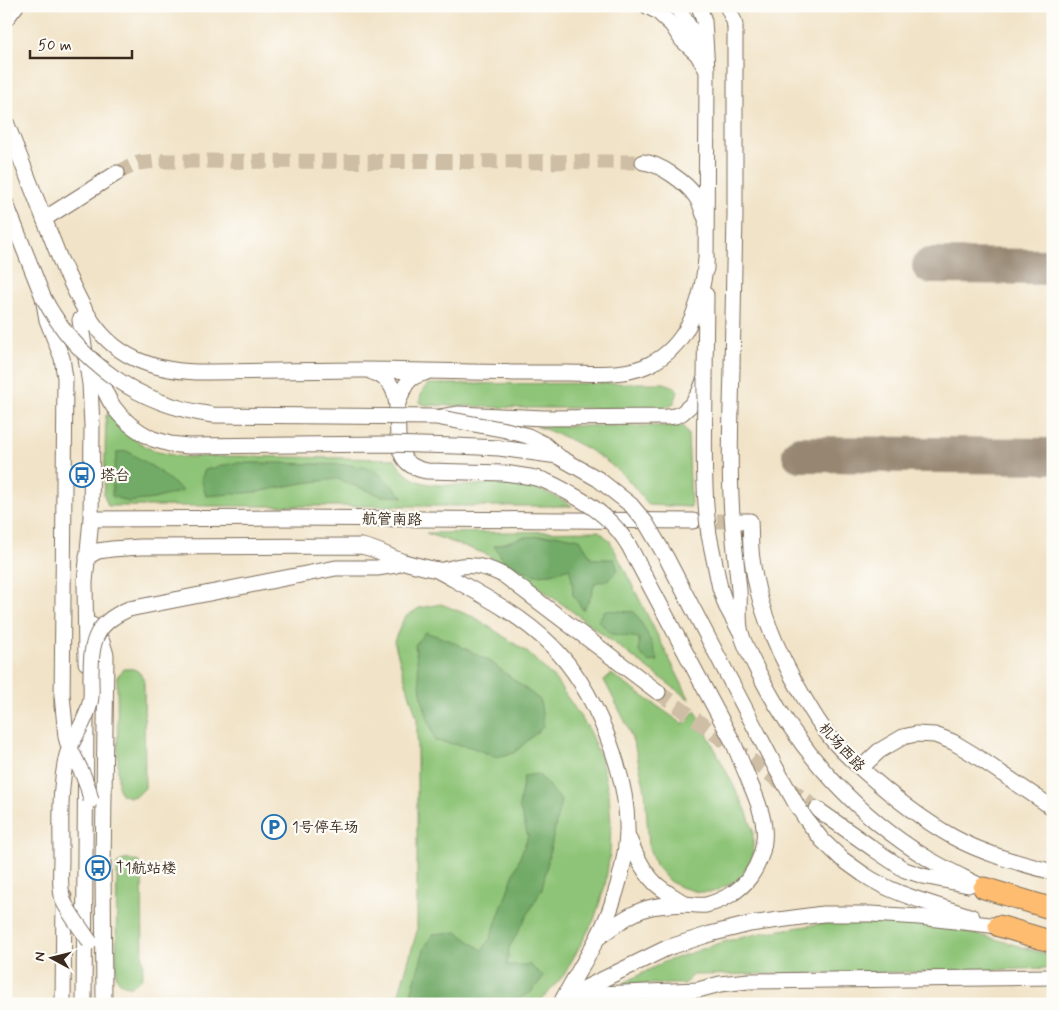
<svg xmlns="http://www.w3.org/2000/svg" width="1059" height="1010" viewBox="0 0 1059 1010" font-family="Mynerve,'LXGW WenKai TC',sans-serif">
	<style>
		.green { fill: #8ec477; stroke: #64774a }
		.forest { fill: #72aa68; stroke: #566a43 }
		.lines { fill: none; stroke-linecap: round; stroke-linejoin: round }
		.taxiway { stroke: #968672; stroke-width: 36 }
		.minor-tunnel { stroke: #cdbea5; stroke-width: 15; stroke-dasharray: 15 8; stroke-linecap: butt }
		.minor-casing { stroke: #7b6b59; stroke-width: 17 }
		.highway-casing { stroke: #7b6b59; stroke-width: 23 }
		.minor { stroke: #fff; stroke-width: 15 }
		.highway { stroke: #febc70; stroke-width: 21 }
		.minor-bridge-casing { stroke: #7b6b59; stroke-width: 17; stroke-linecap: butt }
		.minor-bridge { stroke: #fff; stroke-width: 15 }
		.labels { text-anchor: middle; stroke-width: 4.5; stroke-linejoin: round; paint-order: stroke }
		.poi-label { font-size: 15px; fill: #3b2a1e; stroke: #fdfcf7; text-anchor: start }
		.street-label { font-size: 15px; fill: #3b2a1e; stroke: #fdfcf7 }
	</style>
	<rect width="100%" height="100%" fill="#fdfcf7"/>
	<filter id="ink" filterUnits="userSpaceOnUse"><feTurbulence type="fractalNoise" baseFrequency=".02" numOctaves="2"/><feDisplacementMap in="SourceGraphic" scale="10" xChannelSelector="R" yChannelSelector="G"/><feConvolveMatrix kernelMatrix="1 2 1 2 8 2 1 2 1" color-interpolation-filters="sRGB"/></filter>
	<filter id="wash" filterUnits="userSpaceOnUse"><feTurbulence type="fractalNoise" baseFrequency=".0096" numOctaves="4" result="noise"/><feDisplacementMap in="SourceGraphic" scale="20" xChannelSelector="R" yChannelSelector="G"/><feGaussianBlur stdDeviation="1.12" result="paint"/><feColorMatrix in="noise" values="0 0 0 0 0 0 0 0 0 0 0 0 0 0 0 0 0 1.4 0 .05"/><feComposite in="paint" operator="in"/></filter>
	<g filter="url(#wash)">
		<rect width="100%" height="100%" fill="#f1e3c7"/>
		<g class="green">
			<path d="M664 383 675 387 678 392 674 403 664 408H523L426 405 420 403C420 395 422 390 428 384Z"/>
			<path d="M110 414 135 440 154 451 182 457 235 456 395 459C409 485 429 485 454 485 462 485 470 486 477 485 490 484 502 480 515 482 531 485 559 497 572 506H108L104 495 106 415Z"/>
			<path d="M536 426H683L688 434 691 507 649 505C641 496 634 486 626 478 599 452 570 438 536 426Z"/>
			<polygon points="599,531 610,541 690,700 569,609 532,583 486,554 426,533"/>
			<polygon points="441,604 476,618 527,652 555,679 588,728 601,760 609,794 611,824 610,853 605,886 594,920 564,975 538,1004 396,1004 417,931 417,718 406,683 394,641 404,618 419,608"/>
			<path d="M124 669C136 668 137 669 144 679L145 788 137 796 129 797 121 794 118 786 117 677 119 674Z"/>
			<polygon points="611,674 683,724 695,710 746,810 753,830 753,855 741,877 730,884 713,892 698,892 680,887 669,881 655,865 649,848 645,790 635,747 627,725 604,680"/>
			<path d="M129 859 139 862 142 866 143 975C137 988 123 991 116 976L117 864 120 861Z"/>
			<polygon points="891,921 949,928 995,939 1053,956 1053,968 917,972 692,975 685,984 622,984 664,962 723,942 761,933 827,923"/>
		</g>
		<g class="forest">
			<polygon points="127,451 156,469 183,491 154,499 128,502 112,496 113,475 117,452"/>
			<polygon points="234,463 282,463 349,465 374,469 404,497 382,496 337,479 303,483 257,492 206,496 201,479 205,470"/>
			<polygon points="560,535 580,539 592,559 614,559 618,570 608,580 595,583 591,596 583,610 573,595 572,580 569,568 552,574 534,575 504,561 494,546 524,537"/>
			<path d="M605 610 634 612C645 627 652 643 658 661L648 662 639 652V638L611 634 598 621Z"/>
			<polygon points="425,632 449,640 491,662 540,700 544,726 514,753 496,757 471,747 435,741 422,699 415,645"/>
			<polygon points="538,774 561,800 542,889 509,948 507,965 530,965 544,977 530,993 508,1004 414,1004 411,994 424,949 433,934 457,932 482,950 490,939 514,873 528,836 519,806 524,776"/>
		</g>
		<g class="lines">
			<g class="taxiway">
				<polyline points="930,266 1053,267"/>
				<polyline points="800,454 1053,456"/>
			</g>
		</g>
	</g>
	<g filter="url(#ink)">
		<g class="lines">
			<g class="minor-tunnel">
				<polyline points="117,173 138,163 156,161 643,162"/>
				<polyline points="694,521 740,521"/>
				<polyline points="658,692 817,809"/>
			</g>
			<defs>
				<g id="minor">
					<polyline points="647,6 658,12 672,25 682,40 697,54 706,69"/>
					<polyline points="676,6 698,40 703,51"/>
					<polyline points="699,6 704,21 707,70 706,269"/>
					<polyline points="727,6 734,21 735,26"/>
					<polyline points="6,19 16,6"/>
					<polyline points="6,122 65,272"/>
					<path d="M643 162C659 163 687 183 696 197 700 202 702 209 704 215"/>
					<polyline points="6,204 43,297 47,320 62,358 65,378 62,707"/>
					<polyline points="44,219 117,173"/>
					<path d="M62 263C70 280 78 299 88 315 112 356 150 370 196 372 251 372 307 370 362 370 431 370 499 374 567 373 595 373 627 377 652 363 690 343 702 300 706 260"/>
					<polyline points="80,320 90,384 92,426 91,519 85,582 86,663"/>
					<path d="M93 360C106 399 115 420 153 439"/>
					<path d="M732 368C731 411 729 454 731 496 732 528 736 559 739 590 740 603 738 616 740 628 742 643 757 669 764 683 802 755 858 816 927 858 945 869 965 878 984 888"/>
					<path d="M372 372C424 388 370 462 427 471L504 473"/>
					<path d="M398 403C404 387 406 377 425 373"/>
					<polyline points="440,417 459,414 544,418 667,417 675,416 682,413 692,404 699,393 705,378 706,295"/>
					<polyline points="91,519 295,518 693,521"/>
					<path d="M740 521H750C751 534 750 546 752 559 758 608 778 654 803 696 811 710 820 725 830 737 840 750 853 761 865 772 892 796 921 819 953 837 984 854 1019 863 1053 872"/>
					<polyline points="709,535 720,588 726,606 738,628"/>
					<path d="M87 557 98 551 112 549 140 547 361 546C378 549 389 557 404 562 415 565 427 568 438 570 446 571 453 567 461 566 476 564 492 569 505 576L658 692"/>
					<path d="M437 570C476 592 519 613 551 645 594 687 629 774 627 834 626 856 620 880 613 901 602 936 580 967 563 999"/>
					<polyline points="129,609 336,568 377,568 396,565 404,562"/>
					<polyline points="92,625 102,642 106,655 103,867 104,1004"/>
					<polyline points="861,768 879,751 903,737 916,734 935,735 953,742 973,754 1053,808"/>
					<polyline points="817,809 875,850 905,870 923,876 968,885"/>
					<path d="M627 834C634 851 642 870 655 883 663 891 675 897 685 904"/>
					<path d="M863 874C895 896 936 904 972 917"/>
					<path d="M599 937C615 925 633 911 652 907 662 905 673 905 683 904 690 904 698 906 706 905 722 901 740 891 750 877 773 843 765 817 750 783 745 770 739 757 734 744"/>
					<polyline points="575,993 667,948 710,934 750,924 823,914 871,914 919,917 999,926"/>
					<polyline points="563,999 598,994 698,990 720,984 749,981 1053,977"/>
					<polyline points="63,1004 64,897"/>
					<polyline points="84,1004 86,713"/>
				</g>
				<g id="highway">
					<polyline points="984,888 1053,909"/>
					<polyline points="999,926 1053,942"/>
				</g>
			</defs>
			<use href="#minor" class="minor-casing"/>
			<use href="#highway" class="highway-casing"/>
			<use href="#minor" class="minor"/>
			<use href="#highway" class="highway"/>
			<defs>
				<g id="minor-bridge">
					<path d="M43 297C78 363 139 405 213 415L436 417 506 430 528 436 544 444 559 457 598 479 631 505 646 523 666 557 777 770 796 804 805 818 822 840 842 859 863 874"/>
					<polyline points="732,368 735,215 735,26"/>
					<path d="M705 378C705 430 702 483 709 535"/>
					<polyline points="153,439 170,444 188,446 386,444 456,446 499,448 558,456"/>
					<path d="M504 473C517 475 530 476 543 480 553 484 562 489 571 494 595 507 615 522 629 546L734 744"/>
					<polyline points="62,695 66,737 68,744 83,775 88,788 91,800"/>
					<path d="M90 942C82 930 68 912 63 900 59 887 61 871 61 858 61 824 59 788 67 755 73 736 86 723 90 703 92 696 91 687 91 680 91 645 92 624 129 609"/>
				</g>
			</defs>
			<use href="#minor-bridge" class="minor-bridge-casing"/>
			<use href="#minor-bridge" class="minor-bridge"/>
		</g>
	</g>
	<defs>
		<symbol id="bus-ring" viewBox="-11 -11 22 22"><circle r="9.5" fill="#fdfcf7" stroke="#1f6fb2" stroke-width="1.5"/><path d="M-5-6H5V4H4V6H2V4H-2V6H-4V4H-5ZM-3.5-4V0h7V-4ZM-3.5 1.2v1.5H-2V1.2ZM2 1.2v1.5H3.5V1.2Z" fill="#1f6fb2"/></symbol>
		<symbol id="parking-ring" viewBox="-11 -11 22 22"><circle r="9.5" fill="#fdfcf7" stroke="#1f6fb2" stroke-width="1.5"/><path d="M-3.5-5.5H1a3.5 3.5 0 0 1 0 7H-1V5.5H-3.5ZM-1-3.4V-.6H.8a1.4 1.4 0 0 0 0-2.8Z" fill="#1f6fb2"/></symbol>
	</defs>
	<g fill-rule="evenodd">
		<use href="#bus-ring" x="68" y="461" width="28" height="28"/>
		<use href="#parking-ring" x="260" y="813" width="28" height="28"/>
		<use href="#bus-ring" x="84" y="854" width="28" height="28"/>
	</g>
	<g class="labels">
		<g class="poi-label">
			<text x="100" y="480">塔台</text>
			<text x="292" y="832">1号停车场</text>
			<text x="116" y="873">T1航站楼</text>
		</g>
		<g class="street-label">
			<text transform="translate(392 519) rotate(1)" y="5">航管南路</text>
			<text transform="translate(842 747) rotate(47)" y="5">机场西路</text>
		</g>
	</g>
	<rect width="1059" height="1010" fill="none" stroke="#fdfcf7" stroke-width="25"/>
	<g transform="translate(52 958) rotate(277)" stroke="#fdfcf7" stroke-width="4" paint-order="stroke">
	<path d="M0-4L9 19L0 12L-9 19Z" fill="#3b2a1e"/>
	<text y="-8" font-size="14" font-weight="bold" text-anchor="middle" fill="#3b2a1e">N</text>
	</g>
	<path d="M30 50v8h102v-8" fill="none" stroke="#3b2a1e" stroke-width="2.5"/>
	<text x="38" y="50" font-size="15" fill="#3b2a1e" stroke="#fdfcf7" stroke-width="4" paint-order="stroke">50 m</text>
</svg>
